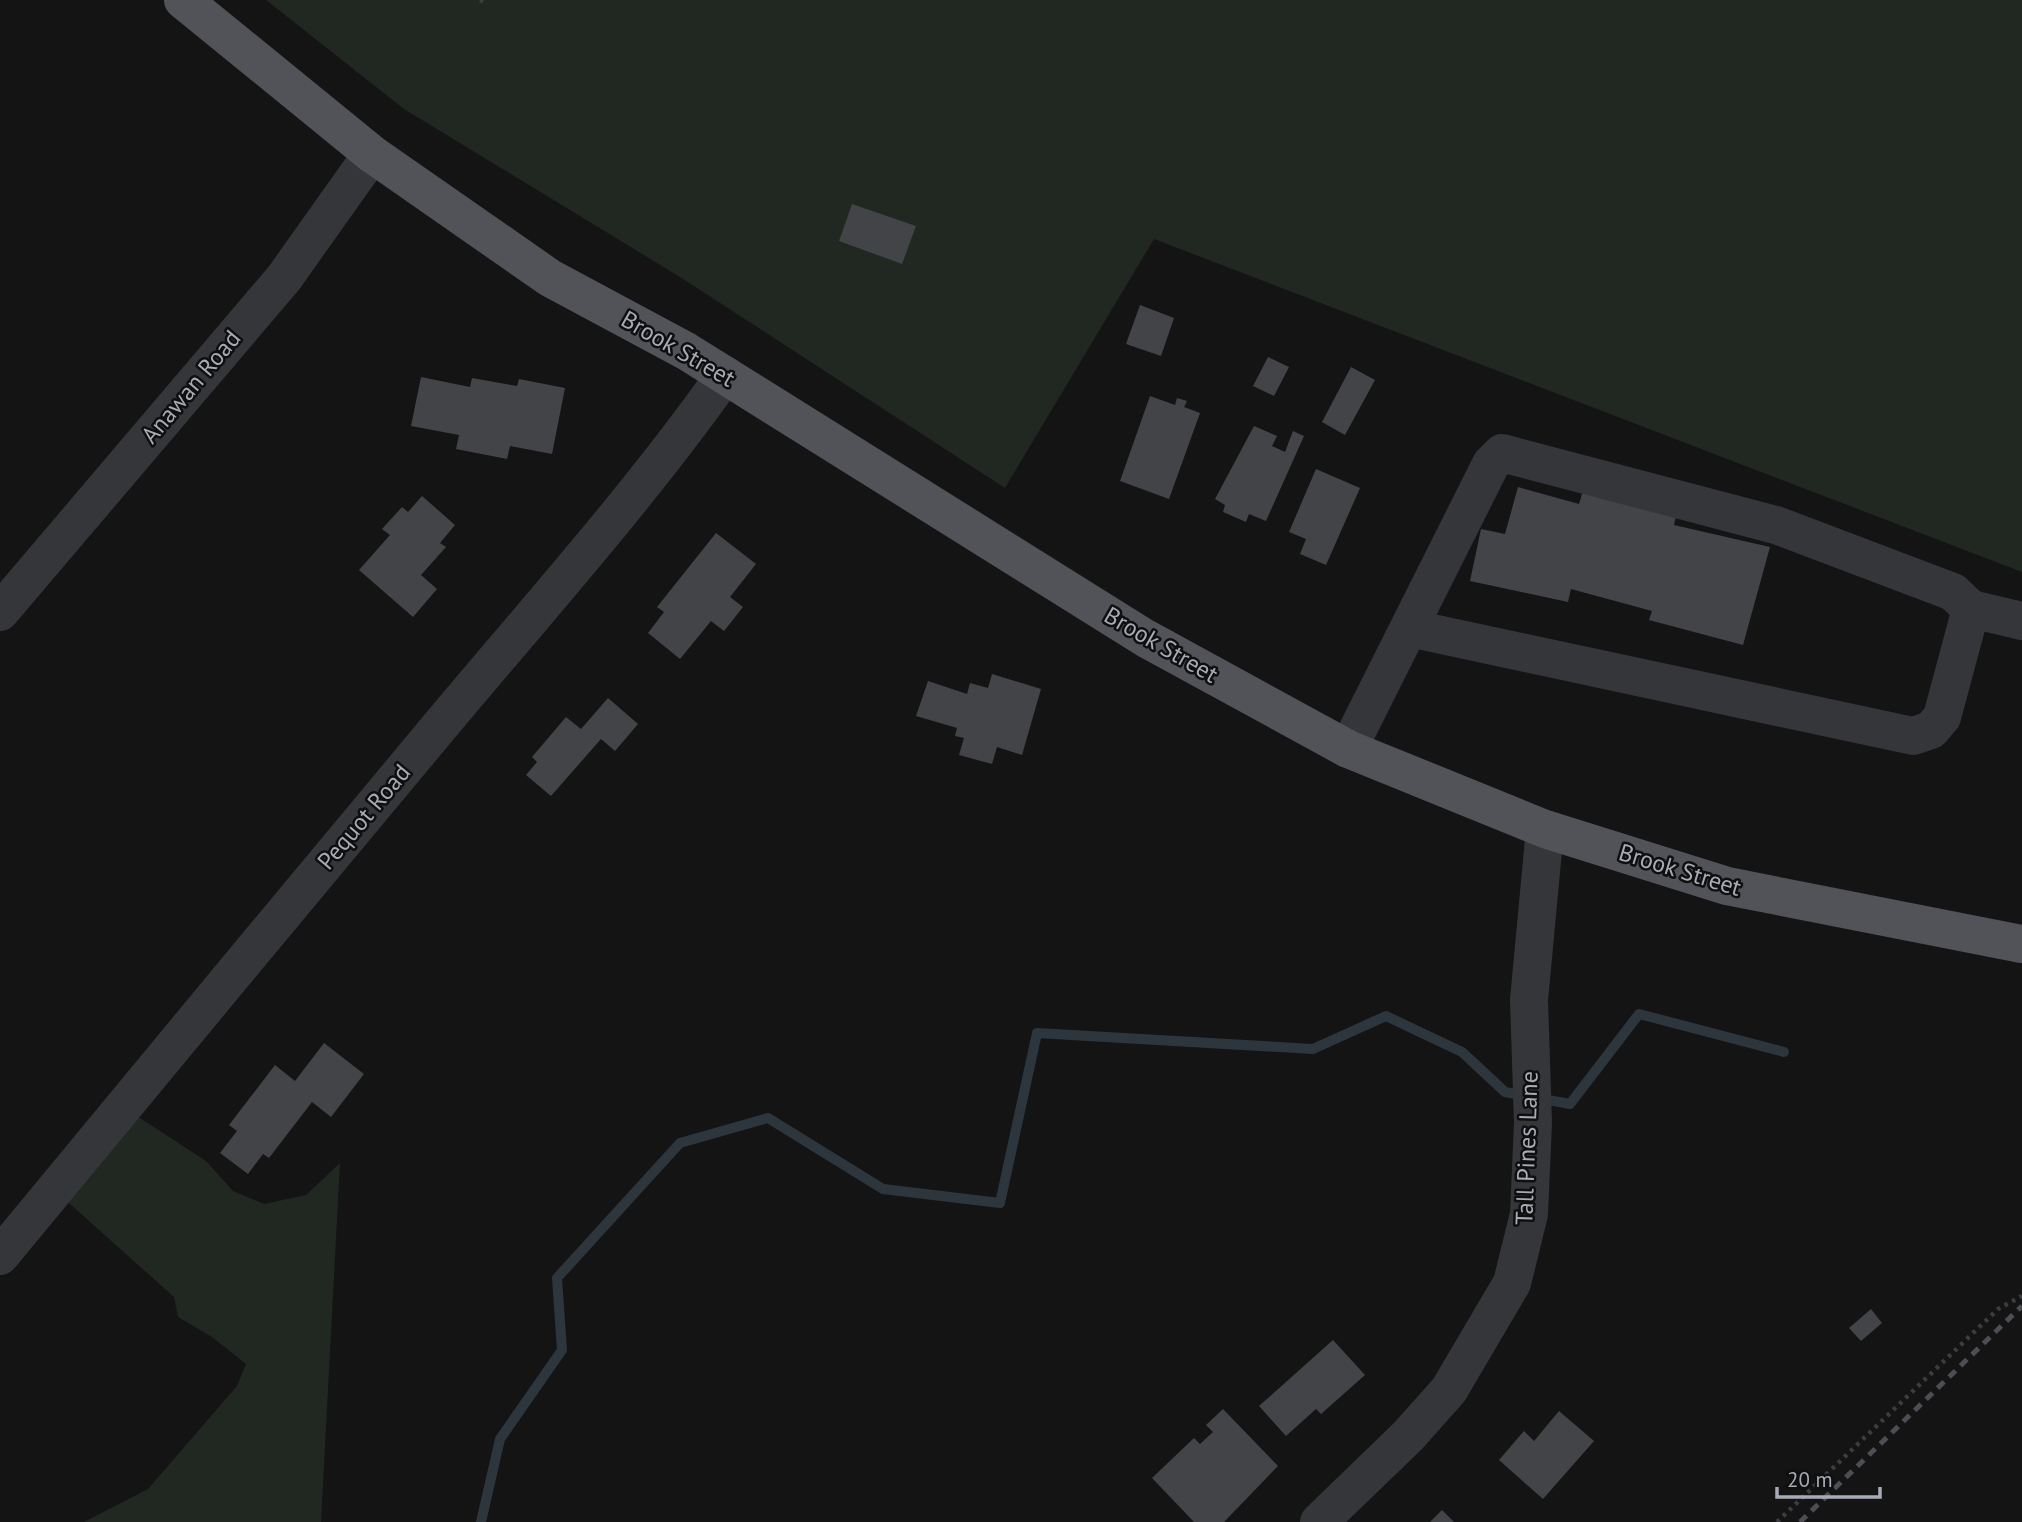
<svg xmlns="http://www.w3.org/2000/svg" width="2022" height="1522" viewBox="0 0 2022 1522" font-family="'PT Sans',sans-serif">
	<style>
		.green { fill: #202821 }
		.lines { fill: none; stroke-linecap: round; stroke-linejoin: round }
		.stream { stroke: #2e363d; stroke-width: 10 }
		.building { fill: #434448 }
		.path { stroke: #3b3d41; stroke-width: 4.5; stroke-dasharray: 3.5 5; stroke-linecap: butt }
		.minor { stroke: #35363a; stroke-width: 38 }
		.major { stroke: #515359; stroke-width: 38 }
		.rail { stroke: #4c4e53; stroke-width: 5; stroke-dasharray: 9 7; stroke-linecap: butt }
		.labels { text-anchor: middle; stroke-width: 5; stroke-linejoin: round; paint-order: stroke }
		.street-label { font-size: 24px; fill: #a6abb5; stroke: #0f0f10 }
	</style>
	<rect width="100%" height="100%" fill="#141415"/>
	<g class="green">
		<polygon points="266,0 2022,0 2022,572 1154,239 1005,488 680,277 404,109"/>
		<polygon points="134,1114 206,1161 233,1191 264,1204 306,1195 340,1163 321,1522 84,1522 148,1489 237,1386 246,1364 212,1337 178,1317 174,1297 70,1204 65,1197"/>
	</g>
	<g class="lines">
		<polyline class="stream" points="481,1522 500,1439 562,1350 557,1278 680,1143 768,1118 883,1189 1000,1203 1037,1033 1313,1049 1386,1016 1462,1052 1505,1092 1570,1104 1639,1014 1784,1052"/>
	</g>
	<g class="building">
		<polygon points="852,204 916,226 902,264 839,241"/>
		<polygon points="1140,305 1174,318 1161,356 1126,344"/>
		<polygon points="1268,357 1289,367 1274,396 1253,386"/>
		<polygon points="1351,367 1375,380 1345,435 1322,422"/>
		<polygon points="421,377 470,387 472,378 517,386 519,379 565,388 552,454 510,446 507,459 456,449 459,435 411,426"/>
		<polygon points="1150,396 1175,405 1177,398 1187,401 1184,407 1200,413 1169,499 1120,481"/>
		<polygon points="1254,426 1277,436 1272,446 1285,452 1293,431 1304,436 1266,521 1249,514 1246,522 1223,512 1225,505 1215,499"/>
		<polygon points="1316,469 1360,488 1326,565 1300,554 1306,539 1289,532"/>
		<polygon points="1518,487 1579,504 1583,491 1677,512 1674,525 1770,547 1743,645 1649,620 1652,611 1571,589 1568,602 1470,581 1481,529 1505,534"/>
		<polygon points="422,496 455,525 440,543 446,547 421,575 437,589 413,617 359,570 390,535 382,529 402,507 408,512"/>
		<polygon points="716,533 756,564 730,597 743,607 724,631 711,621 680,659 648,633 664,612 657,607"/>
		<polygon points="992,674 1041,689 1022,755 997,747 992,764 959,755 964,738 955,736 957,728 916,716 928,681 967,694 970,683 988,688"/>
		<polygon points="608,698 638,724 615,751 601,739 551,796 526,775 537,762 532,757 566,717 581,729"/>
		<polygon points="324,1043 364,1074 331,1117 312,1102 269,1158 263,1154 248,1174 220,1153 237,1131 229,1125 275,1065 295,1081"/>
		<polygon points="1871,1309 1882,1323 1861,1341 1849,1328"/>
		<polygon points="1333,1340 1365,1375 1321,1414 1316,1409 1286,1436 1259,1406"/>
		<polygon points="1223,1409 1278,1466 1224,1522 1194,1522 1152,1478 1194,1438 1200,1444 1213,1432 1206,1425"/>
		<polygon points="1559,1411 1594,1441 1543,1499 1499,1460 1524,1431 1534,1441"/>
		<polygon points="1442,1510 1454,1522 1430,1522"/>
	</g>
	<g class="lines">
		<g class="path">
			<polyline points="480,0 485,3"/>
			<polyline points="1777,1522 1998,1309 2022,1296"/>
		</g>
		<g class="minor">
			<polyline points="1971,609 2022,621"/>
			<polyline points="0,612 284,278 372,154"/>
			<polyline points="1348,749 1491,464 1502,453 1776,525 1953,592 1971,609 1942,717 1931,730 1913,736 1409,628"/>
			<path d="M0 1256C146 1079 292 903 439 727 536 611 637 499 725 375"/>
			<polyline points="1319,1522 1408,1436 1449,1390 1512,1283 1529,1214 1533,1123 1529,1000 1545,829"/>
		</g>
		<polyline class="major" points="183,0 372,154 550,278 686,351 1145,638 1348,749 1545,829 1727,886 2022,944"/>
		<polyline class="rail" points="1800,1522 2022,1306"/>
	</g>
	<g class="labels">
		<g class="street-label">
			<text transform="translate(678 349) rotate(30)" y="8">Brook Street</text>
			<text transform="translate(191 387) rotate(-50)" y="8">Anawan Road</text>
			<text transform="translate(1161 645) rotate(30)" y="8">Brook Street</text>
			<text transform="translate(364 817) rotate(-50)" y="8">Pequot Road</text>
			<text transform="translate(1680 870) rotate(17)" y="8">Brook Street</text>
			<text transform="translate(1527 1148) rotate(-88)" y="8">Tall Pines Lane</text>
		</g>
	</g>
	<path d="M1777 1487v10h103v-10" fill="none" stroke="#a6abb5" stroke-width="3.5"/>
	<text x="1787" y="1487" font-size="21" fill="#a6abb5" stroke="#0f0f10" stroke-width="5" paint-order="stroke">20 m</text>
</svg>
